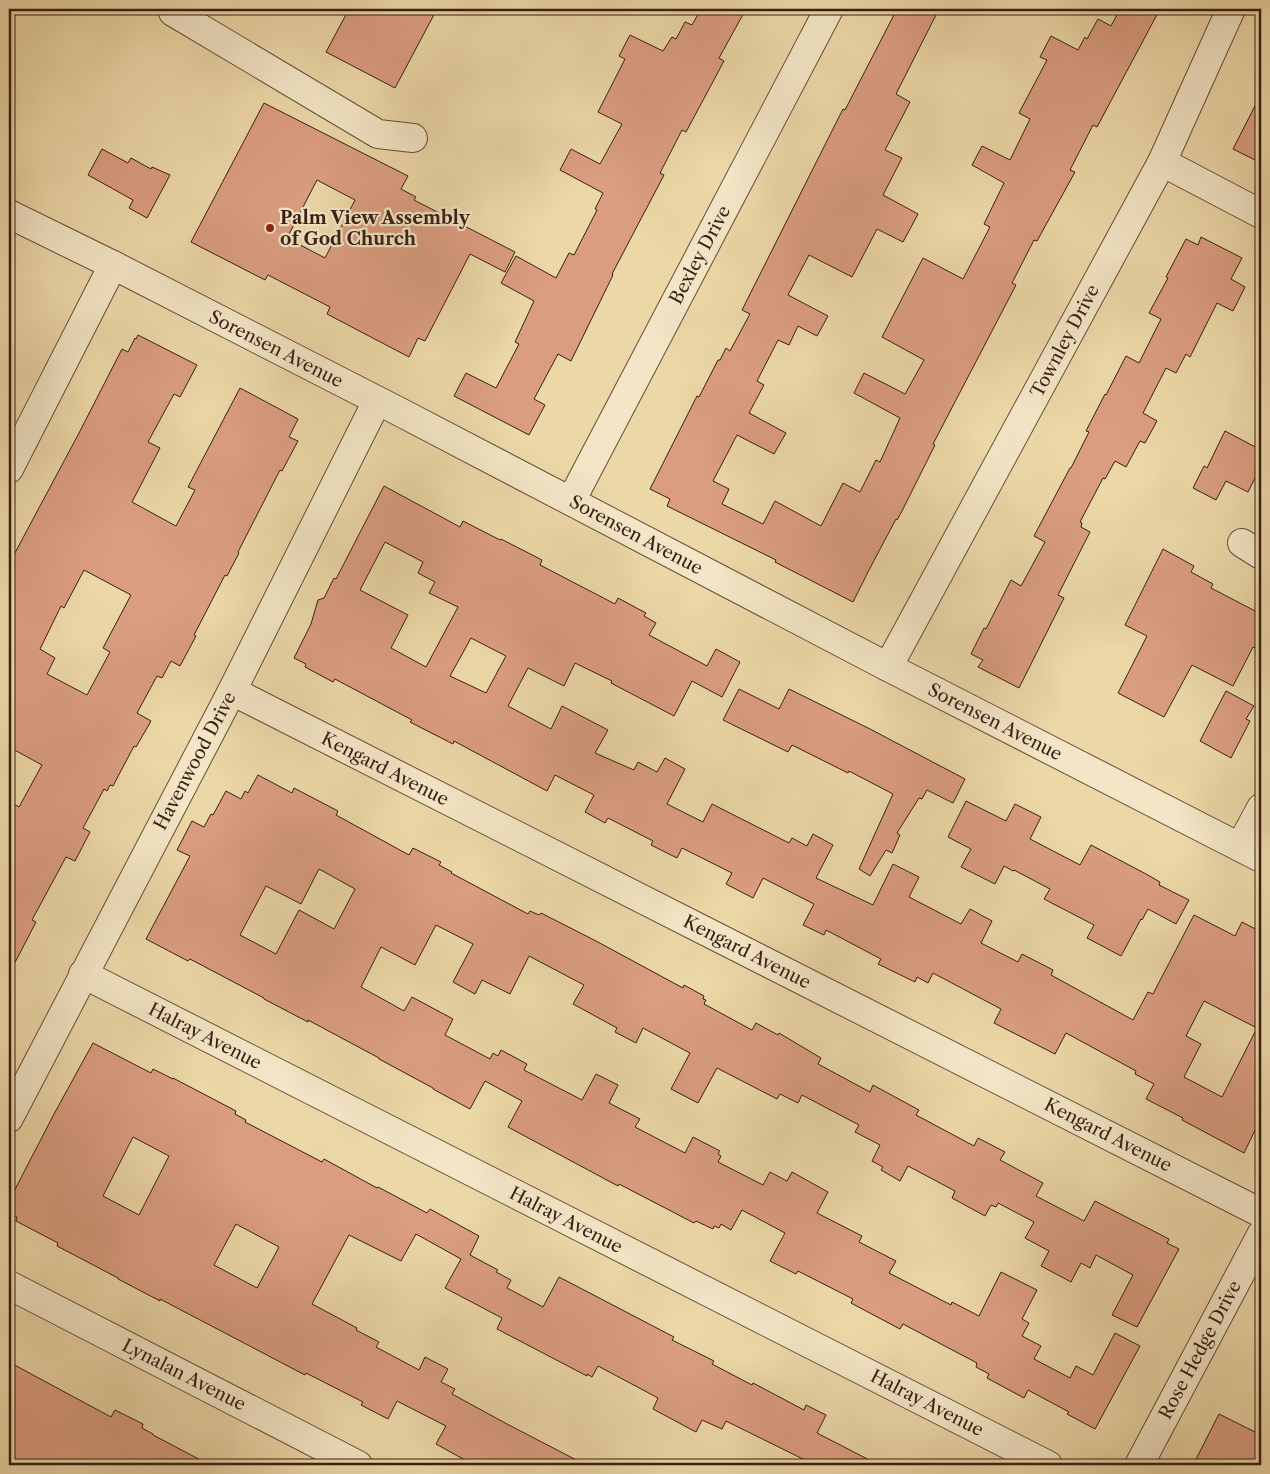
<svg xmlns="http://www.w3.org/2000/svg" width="1270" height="1474" viewBox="0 0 1270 1474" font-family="'Libre Caslon Text',serif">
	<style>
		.building { fill: #da9d80; stroke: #381e14; fill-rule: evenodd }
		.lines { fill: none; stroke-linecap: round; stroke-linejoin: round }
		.minor-casing { stroke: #654c39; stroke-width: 30 }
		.minor { stroke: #f3e5c6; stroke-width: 28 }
		.poi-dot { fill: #8f2418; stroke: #f3e5c6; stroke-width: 2 }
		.labels { text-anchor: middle; stroke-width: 4.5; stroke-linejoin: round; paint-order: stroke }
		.poi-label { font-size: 18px; font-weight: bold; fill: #381e14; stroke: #f3e5c6; text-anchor: start }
		.street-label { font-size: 18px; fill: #381e14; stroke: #f3e5c6 }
	</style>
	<rect width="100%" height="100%" fill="#ecd7a7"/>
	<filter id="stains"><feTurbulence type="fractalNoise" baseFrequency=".004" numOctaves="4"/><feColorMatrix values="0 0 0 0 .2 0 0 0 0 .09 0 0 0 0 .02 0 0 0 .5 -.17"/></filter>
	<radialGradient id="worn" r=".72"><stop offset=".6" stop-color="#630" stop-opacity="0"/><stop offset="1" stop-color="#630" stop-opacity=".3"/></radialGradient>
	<g class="building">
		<polygon points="349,9 437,9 395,88 326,52"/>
		<polygon points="701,9 746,9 719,58 724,61 686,132 682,130 660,173 664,175 612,274 613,275 571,361 558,354 534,399 545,405 529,435 454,396 466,373 496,388 519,344 515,342 534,301 501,283 516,256 556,278 569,253 574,255 597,210 595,209 603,193 560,170 571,149 600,164 622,124 598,112 625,59 619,56 630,35 663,51 672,37 676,39 685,22 692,25"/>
		<polygon points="897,9 939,9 896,94 910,102 885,150 902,158 883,195 918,214 903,242 877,229 852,277 809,255 788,295 828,316 817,336 798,326 789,345 778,340 757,381 764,385 749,413 786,433 774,454 737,435 713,481 729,489 722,504 763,524 775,501 821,526 843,483 860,492 876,460 880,462 900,418 854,393 864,373 905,394 924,360 882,337 923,258 963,279 990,227 984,224 1004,183 972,165 982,146 1010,160 1030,119 1019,113 1047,60 1040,57 1051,36 1078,50 1085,37 1087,39 1098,19 1111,26 1120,9 1160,9 1097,127 1093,125 1070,170 1075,172 1037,241 1034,240 1012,283 1016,285 933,444 935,445 902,511 897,520 896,519 869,570 853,602 775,562 776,560 667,506 670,499 650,489 697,396 699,397 718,360 720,360 726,348 730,351 750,314 742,310 843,109 845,110"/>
		<polygon points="1261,94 1261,163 1233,149"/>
		<path d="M264 103 408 176 401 189 416 197 414 200 515 252 505 272 470 254 425 341 418 338 409 357 327 314 330 307 268 275 265 280 191 242ZM317 180 355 200 325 258 287 238Z"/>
		<polygon points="102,149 128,163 131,158 151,169 152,167 170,175 147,218 129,208 133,200 88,175"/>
		<polygon points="1201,237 1242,258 1231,279 1245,287 1233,311 1217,303 1190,357 1186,354 1176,373 1166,368 1143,413 1157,421 1145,443 1140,441 1126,467 1115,461 1105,479 1103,478 1080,522 1082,523 1081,527 1090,532 1058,595 1064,598 1019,688 978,667 983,660 971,654 984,628 986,629 1011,580 1021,586 1045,542 1034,536 1070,468 1071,468 1089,432 1086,431 1105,394 1106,395 1126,356 1139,363 1161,319 1149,313 1168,278 1166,277 1186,239 1198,245"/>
		<path d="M138 335 197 365 180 397 174 394 148 442 160 448 132 502 176 526 195 490 188 487 240 388 298 419 289 437 298 441 282 471 280 470 238 552 239 553 227 576 225 575 194 635 196 636 180 666 171 661 162 678 157 676 137 713 151 721 136 747 134 746 113 786 110 785 107 791 104 789 83 828 90 832 75 861 66 857 32 920 36 922 9 974V801L19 807 42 765 9 747V564L79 433 122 349 128 352 135 338 136 339ZM84 570 131 595 103 648 110 652 87 695 47 674 55 658 40 649 61 606 64 608Z"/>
		<polygon points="1225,431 1261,450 1261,466 1248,492 1226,481 1216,500 1193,488 1204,466 1207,468"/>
		<path d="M384 486 460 527 463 521 500 540 501 539 542 560 540 565 615 604 618 598 646 613 644 616 656 623 649 635 707 666 716 649 740 662 722 697 692 681 674 716 611 683 612 681 575 663 564 686 528 668 508 706 551 729 562 706 608 730 595 753 634 770 638 762 657 772 665 758 685 769 667 804 703 822 712 804 789 843 792 838 807 846 813 834 833 845 816 878 873 905 893 864 919 877 909 897 961 924 970 909 992 921 981 943 1018 962 1022 954 1053 970 1051 975 1133 1020 1148 992 1153 994 1194 915 1235 936 1242 922 1261 932V1118L1244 1153 1182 1120 1183 1118 1146 1099 1154 1084 1135 1074 1136 1071 1066 1033 1055 1054 994 1023 1001 1009 933 973 928 983 917 977 915 982 878 964 881 959 826 930 824 935 803 925 814 904 763 878 753 898 726 884 732 873 682 848 677 858 651 845 653 841 608 818 605 823 585 812 594 795 555 775 547 791 454 741 453 744 410 722 412 720 335 679 333 682 305 667 306 664 294 658 311 624 318 600 324 598 334 578 336 579ZM385 542 423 562 418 573 435 582 429 593 458 607 426 667 391 648 408 615 360 590ZM471 638 506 656 486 693 450 676ZM1204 1001 1257 1028 1222 1097 1184 1077 1201 1044 1186 1036Z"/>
		<polygon points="1163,549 1194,566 1191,572 1213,584 1211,588 1261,614 1261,651 1253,647 1233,686 1192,665 1164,717 1118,693 1147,636 1125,625"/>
		<polygon points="739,689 779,709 789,689 870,729 965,779 953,803 927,790 922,799 919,798 897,833 900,835 892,853 886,850 870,876 859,869 893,794 849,771 848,773 792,745 788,752 723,720"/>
		<polygon points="1226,691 1254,706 1246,719 1250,721 1231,758 1200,741"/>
		<path d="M258 775 292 793 294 788 338 811 336 815 409 855 413 848 441 862 439 865 452 872 451 873 528 914 530 911 539 915 541 913 596 941 683 988 684 985 704 996 703 999 706 1000 704 1004 752 1030 756 1023 778 1035 779 1033 821 1058 818 1064 870 1092 873 1085 919 1110 916 1115 974 1146 978 1138 1005 1152 1000 1160 1043 1183 1036 1196 1084 1221 1095 1201 1169 1239 1167 1243 1179 1249 1137 1327 1112 1315 1133 1275 1096 1255 1090 1268 1081 1263 1071 1282 1041 1266 1049 1251 1025 1238 1034 1222 998 1203 996 1207 991 1205 985 1216 952 1198 955 1191 908 1166 900 1181 881 1170 883 1167 872 1161 880 1145 855 1132 859 1125 802 1095 798 1103 780 1094 777 1099 717 1068 698 1103 671 1089 690 1053 643 1028 636 1043 615 1032 617 1028 573 1004 584 985 529 956 510 994 482 980 475 994 453 982 473 944 436 925 415 965 381 947 361 987 404 1011 412 997 453 1019 445 1035 490 1059 493 1053 498 1056 501 1050 527 1064 524 1070 582 1100 596 1074 618 1085 609 1103 640 1119 635 1127 685 1153 693 1137 720 1151 718 1154 721 1156 718 1162 763 1185 770 1172 787 1181 792 1172 828 1192 817 1213 862 1236 859 1242 896 1261 889 1273 951 1305 952 1302 979 1316 1001 1272 1037 1290 1022 1319 1029 1323 1022 1336 1041 1346 1034 1359 1070 1378 1076 1366 1093 1375 1115 1333 1140 1346 1095 1429 1067 1414 1069 1412 1028 1390 1024 1398 987 1378 989 1374 976 1367 977 1363 903 1324 900 1329 851 1303 853 1299 798 1271 796 1274 770 1261 785 1233 742 1210 731 1230 721 1224 719 1228 714 1226 713 1229 696 1221 694 1223 619 1184 618 1186 508 1127 522 1101 485 1081 470 1109 433 1089V1088L379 1059V1058L308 1020V1022L264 999V998L190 959 188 961 146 939 190 856 177 850 192 821 204 827 211 814 213 815 226 791 241 799 245 791 248 793ZM319 869 355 889 334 929 299 910 276 954 240 935 266 886 301 904Z"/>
		<polygon points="966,801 1006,821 1015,804 1041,817 1030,839 1080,865 1091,845 1146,874 1160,882 1159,885 1189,900 1176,924 1148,909 1142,920 1141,919 1121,956 1087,938 1094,925 1044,899 1050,889 1014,870 1013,871 1004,866 995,884 961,867 971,849 948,837"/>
		<path d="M93 1043 151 1073 153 1069 173 1079V1078L236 1111 235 1114 246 1120 245 1122 322 1162 324 1159 377 1188 378 1187 427 1213 430 1209 479 1236 470 1255 498 1270 496 1272 511 1280 507 1288 543 1307 559 1277 674 1337 672 1340 714 1361 712 1364 752 1385 753 1383 804 1410 806 1405 826 1415 817 1433 879 1465H815L726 1421 722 1429 702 1420 696 1432 653 1409 658 1398 598 1366 592 1377 587 1374V1376L497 1329 502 1318 445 1288 461 1259 416 1234 401 1261 349 1235 312 1304 357 1328 356 1330 379 1342 376 1347 419 1370 425 1357 448 1369 441 1382 455 1389 452 1394 507 1424 586 1465H474L436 1444 446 1426 397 1401 388 1419 361 1405 363 1402 306 1373 305 1375 160 1299V1301L118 1279V1278L57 1246 58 1243 16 1221 17 1217 9 1213V1201L54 1114ZM133 1137 169 1156 139 1215 103 1196ZM236 1224 279 1247 257 1288 214 1265Z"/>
		<polygon points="9,1362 111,1417 115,1410 143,1424 142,1428 153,1434 153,1435 210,1465 9,1465"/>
		<polygon points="1219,1414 1261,1435 1261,1465 1193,1465"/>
	</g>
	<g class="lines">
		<defs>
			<g id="minor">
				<polyline points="173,12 378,134 413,138"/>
				<polyline points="1162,162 1261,214"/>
				<polyline points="9,214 113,265 398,411 888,667 1261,858"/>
				<polyline points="9,469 113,265"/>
				<polyline points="571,501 829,9"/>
				<polyline points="1242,543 1261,555"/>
				<polyline points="888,667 1162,162 1231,9"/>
				<polyline points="232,691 1261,1213"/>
				<polyline points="1240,847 1261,808"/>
				<polyline points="83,974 1048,1465"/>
				<polyline points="9,1118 232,691 377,401"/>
				<polyline points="9,1285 358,1465"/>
				<polyline points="1139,1465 1261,1235"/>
			</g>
		</defs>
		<use href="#minor" class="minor-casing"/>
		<use href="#minor" class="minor"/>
	</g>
	<circle class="poi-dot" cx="270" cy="228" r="5"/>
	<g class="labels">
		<g class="poi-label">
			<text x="280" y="224">Palm View Assembly<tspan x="280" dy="21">of God Church</tspan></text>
		</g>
		<g class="street-label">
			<text transform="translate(700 255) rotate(-62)" y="6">Bexley Drive</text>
			<text transform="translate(1065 341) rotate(-62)" y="6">Townley Drive</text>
			<text transform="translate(276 349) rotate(27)" y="6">Sorensen Avenue</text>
			<text transform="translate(636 535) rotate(28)" y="6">Sorensen Avenue</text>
			<text transform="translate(995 722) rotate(27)" y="6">Sorensen Avenue</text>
			<text transform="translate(195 761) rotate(-62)" y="6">Havenwood Drive</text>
			<text transform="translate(385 769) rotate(27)" y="6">Kengard Avenue</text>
			<text transform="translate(747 952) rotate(27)" y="6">Kengard Avenue</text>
			<text transform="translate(205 1036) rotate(27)" y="6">Halray Avenue</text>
			<text transform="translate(1108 1135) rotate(27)" y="6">Kengard Avenue</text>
			<text transform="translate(566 1220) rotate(27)" y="6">Halray Avenue</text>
			<text transform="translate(1200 1350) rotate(-62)" y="6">Rose Hedge Drive</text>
			<text transform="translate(184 1375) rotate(27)" y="6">Lynalan Avenue</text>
			<text transform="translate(927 1403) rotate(27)" y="6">Halray Avenue</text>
		</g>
	</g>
	<rect width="1270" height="1474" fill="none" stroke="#ecd7a7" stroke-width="30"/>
	<rect x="10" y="10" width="1250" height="1454" fill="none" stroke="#381e14" stroke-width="2.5"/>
	<rect x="15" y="15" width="1240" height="1444" fill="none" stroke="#381e14"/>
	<rect width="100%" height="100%" filter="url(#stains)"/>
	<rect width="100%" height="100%" fill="url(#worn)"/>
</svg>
